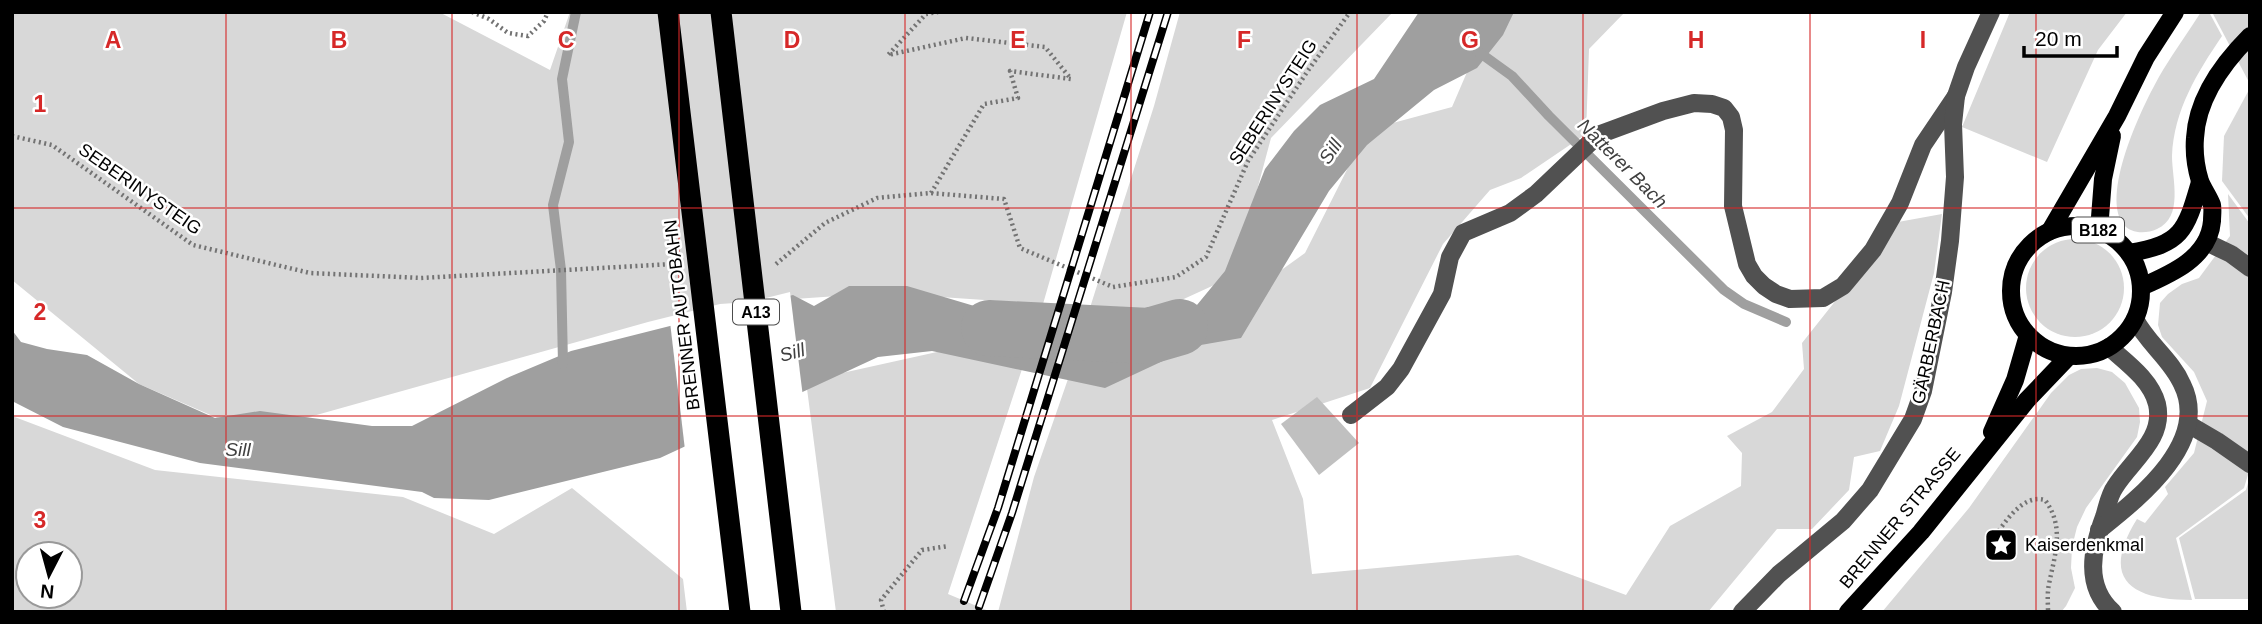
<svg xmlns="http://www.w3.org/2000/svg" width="2262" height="624" viewBox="0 0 2262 624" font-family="Helvetica,sans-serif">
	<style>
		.green { fill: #d8d8d8; fill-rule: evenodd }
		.water { fill: #9f9f9f }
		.pier { fill: #fff }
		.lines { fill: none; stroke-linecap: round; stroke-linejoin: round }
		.stream { stroke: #9f9f9f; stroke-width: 10 }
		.river { stroke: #9f9f9f; stroke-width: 56 }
		.building { fill: #c0c0c0 }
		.path { stroke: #737373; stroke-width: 4.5; stroke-dasharray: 2 3.5; stroke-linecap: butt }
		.minor { stroke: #515151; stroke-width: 18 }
		.major { stroke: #000; stroke-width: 18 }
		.highway { stroke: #000; stroke-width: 21 }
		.rail-casing { stroke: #000; stroke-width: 8 }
		.rail { stroke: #fff; stroke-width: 5; stroke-dasharray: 16; stroke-linecap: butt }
		.grid { fill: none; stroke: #d62828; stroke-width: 2; stroke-opacity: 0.55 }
		.labels { text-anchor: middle; stroke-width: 5; stroke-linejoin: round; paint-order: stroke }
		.shield { fill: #fff; stroke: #4c4c4c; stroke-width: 2 }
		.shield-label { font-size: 16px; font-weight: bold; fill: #000 }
		.street-label { font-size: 18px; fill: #000; stroke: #fff }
		.poi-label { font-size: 18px; fill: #000; stroke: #fff; text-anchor: start }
		.water-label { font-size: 19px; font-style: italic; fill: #404040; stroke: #fff }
		.grid-label { font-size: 23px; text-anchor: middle; font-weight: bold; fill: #d62828; stroke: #fff; stroke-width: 5; stroke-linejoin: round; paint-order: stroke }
	</style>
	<rect width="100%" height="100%" fill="#fff"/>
	<g class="green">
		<polygon points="12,12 439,12 550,70 570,12 1127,12 1043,304 881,293 720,304 648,322 252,433 139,384 12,280"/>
		<polygon points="1180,12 1393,12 1271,138 1234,276 1116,330 1088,314 1154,106"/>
		<polygon points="1487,12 1625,12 1589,49 1586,134 1521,178 1490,190 1443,244 1370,388 1272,420 1303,499 1312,574 1518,555 1626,595 1670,526 1741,486 1742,453 1727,436 1772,412 1804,369 1802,343 1898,222 1942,214 1934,273 1899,406 1880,451 1854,457 1849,490 1812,529 1777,529 1708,612 998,612 1034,477 1068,379 1189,337 1305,253 1367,130 1452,107 1486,28"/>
		<polygon points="2010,12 2127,12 2098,50 2047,162 1962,127"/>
		<path d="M2201 12H2209L2222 36C2197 73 2174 110 2172 156 2172 179 2184 217 2157 229 2146 234 2131 234 2123 224 2100 192 2145 100 2163 70 2175 50 2189 31 2201 12Z"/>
		<polygon points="2212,12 2250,12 2250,84"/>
		<polygon points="2250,88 2250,219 2222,181 2224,136"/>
		<path d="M2228 194 2250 224V468L2244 488 2176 538 2192 600C2132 600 2099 580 2137 519L2145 523 2168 494 2165 487 2194 453 2207 401 2194 372 2162 337 2158 325 2160 303 2168 294 2182 284 2199 278 2230 236Z"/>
		<circle cx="2075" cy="288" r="49"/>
		<polygon points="946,350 1023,366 948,594 991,612 836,612 806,381"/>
		<polygon points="2097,368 2112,372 2125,383 2139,408 2140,422 2137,437 2086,508 2077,527 2072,547 2071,568 2075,588 2066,606 2061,612 1882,612 1969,508 2051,393 2069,375 2081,369"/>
		<path d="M12 416 155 470 403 497 494 534 572 488 683 579 687 612H12ZM28 554H70V596H28Z"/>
		<polygon points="2250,476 2250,599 2195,599 2179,538 2246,490"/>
	</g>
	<polygon class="water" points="1419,12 1514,12 1503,35 1477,68 1434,90 1367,145 1329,191 1241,338 1195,346 1105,388 932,351 878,357 660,458 489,500 434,498 422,492 200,463 63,427 12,401 12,330 21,342 47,349 87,355 139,384 215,418 260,411 372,426 412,426 507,378 571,351 793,295 814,306 849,286 907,286 1079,337 1144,330 1192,311 1225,271 1265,169 1294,131 1320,105 1374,79"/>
	<polygon class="pier" points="790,292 803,397 685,450 670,322"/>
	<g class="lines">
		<g class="stream">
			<polyline points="1476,50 1512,76 1549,116 1724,290 1744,304 1786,322"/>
			<polyline points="563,364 561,270 553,205 569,142 562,79 576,12"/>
		</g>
		<polyline class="river" points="989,328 1149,336 1180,327"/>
	</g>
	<polygon class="building" points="1317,397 1359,443 1319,475 1281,424"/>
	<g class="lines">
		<g class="path">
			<polyline points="472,12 489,19 508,33 528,36 544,21 548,12"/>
			<polyline points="12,136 52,145 193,245 310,273 421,278 673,264"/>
			<polyline points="931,193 984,104 1018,98 1010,71 1071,79 1045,47 966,38 888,55 926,14 938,12"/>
			<polyline points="776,264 825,223 877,198 930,193 1004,199 1020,248 1113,287 1176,277 1206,257 1248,161 1307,72 1350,12"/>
			<path d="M1989 544C2002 528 2020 493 2045 500 2065 527 2055 554 2049 584 2047 593 2048 603 2048 612"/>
			<polyline points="884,612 881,600 922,550 949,546"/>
		</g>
		<g class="minor">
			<polyline points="2206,242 2231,254 2250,268"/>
			<path d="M2109 347C2127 363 2151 380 2157 404 2165 439 2131 461 2115 487 2109 495 2107 508 2104 517 2092 549 2084 586 2113 612"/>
			<polyline points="1351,415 1387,387 1401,369 1442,294 1450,257 1463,233 1510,213 1536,194 1598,135 1663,111 1694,103 1712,104 1724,108 1731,117 1734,130 1733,206 1747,264 1754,276 1764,286 1776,294 1790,299 1823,298 1843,286 1873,250 1900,203 1923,145 1956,96"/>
			<polyline points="2188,424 2217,441 2250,464"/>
			<path d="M2099 530C2139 498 2211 442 2182 384 2171 359 2147 343 2135 319"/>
			<polyline points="1742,612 1779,574 1843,521 1870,490 1913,419 1923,391 1943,292 1950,241 1955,177 1953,124 1956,96 1966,67 1991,12"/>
		</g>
		<g class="major">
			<circle cx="2076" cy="291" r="65"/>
			<polyline points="2099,230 2103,179 2112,136"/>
			<polyline points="2050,231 2117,116 2146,57 2175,12"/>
			<path d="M2129 253C2183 244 2186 230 2200 182"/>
			<path d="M2141 287C2171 274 2209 258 2212 221 2212 215 2213 210 2212 205 2209 197 2203 189 2200 181 2196 168 2194 151 2195 138 2197 98 2223 63 2250 36"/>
			<polyline points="1992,432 2015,380 2028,335"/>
			<polyline points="1848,612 1921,532 2027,400 2069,356"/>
		</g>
		<g class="highway">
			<polyline points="668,12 740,612"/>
			<polyline points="721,12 791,612"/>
		</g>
		<defs>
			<g id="rail">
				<polyline points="964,601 998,508 1150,12"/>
				<polyline points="979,607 1012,513 1168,12"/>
			</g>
		</defs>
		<use href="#rail" class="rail-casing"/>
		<use href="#rail" class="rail"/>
	</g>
	<path class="grid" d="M226 12V612M452 12V612M679 12V612M905 12V612M1131 12V612M1357 12V612M1583 12V612M1810 12V612M2036 12V612M12 208H2250M12 416H2250"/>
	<defs>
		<symbol id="sight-square" viewBox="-11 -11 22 22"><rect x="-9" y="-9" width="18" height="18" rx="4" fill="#000" stroke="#fff"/><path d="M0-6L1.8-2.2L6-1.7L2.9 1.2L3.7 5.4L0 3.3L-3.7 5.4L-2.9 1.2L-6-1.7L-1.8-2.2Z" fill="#fff"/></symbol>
	</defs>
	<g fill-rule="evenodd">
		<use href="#sight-square" x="1982" y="526" width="38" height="38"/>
	</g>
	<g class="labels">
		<g class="shield">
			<rect x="2072" y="217.5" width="52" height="25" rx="5"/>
			<rect x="733" y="299.5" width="46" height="25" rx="5"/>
		</g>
		<g class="shield-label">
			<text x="2098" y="236">B182</text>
			<text x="756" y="318">A13</text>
		</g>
		<g class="street-label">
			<text transform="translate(1273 102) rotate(-57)" y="6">SEBERINYSTEIG</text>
			<text transform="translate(140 189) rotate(35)" y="6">SEBERINYSTEIG</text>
			<text transform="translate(682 315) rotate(-97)" y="6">BRENNER AUTOBAHN</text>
			<text transform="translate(1931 342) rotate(-78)" y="6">GÄRBERBACH</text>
			<text transform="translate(1900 518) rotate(-50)" y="6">BRENNER STRASSE</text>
		</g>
		<g class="poi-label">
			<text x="2025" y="551">Kaiserdenkmal</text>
		</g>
		<g class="water-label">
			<text transform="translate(1330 151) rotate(-56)" y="7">Sill</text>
			<text transform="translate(1623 163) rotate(45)" y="7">Natterer Bach</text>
			<text transform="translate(792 352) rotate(-15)" y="7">Sill</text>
			<text x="238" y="456">Sill</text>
		</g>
	</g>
	<g class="grid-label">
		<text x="113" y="48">A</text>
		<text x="339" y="48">B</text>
		<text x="566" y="48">C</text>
		<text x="792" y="48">D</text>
		<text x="1018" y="48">E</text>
		<text x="1244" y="48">F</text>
		<text x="1470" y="48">G</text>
		<text x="1696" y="48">H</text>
		<text x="1923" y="48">I</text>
		<text x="40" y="112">1</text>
		<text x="40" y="320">2</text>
		<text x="40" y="528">3</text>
	</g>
	<rect width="2262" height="624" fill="none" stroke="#000000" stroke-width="28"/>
	<g transform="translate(49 575) rotate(186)"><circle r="33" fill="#ffffff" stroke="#999999" stroke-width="2"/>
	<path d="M0-5L12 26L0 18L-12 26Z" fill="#000000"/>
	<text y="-10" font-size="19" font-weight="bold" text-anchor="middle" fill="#000000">N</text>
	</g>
	<path d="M2024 46v10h93v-10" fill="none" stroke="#000000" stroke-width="3.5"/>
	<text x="2035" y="46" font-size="21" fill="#000000" stroke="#ffffff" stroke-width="5" paint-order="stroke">20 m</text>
</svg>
